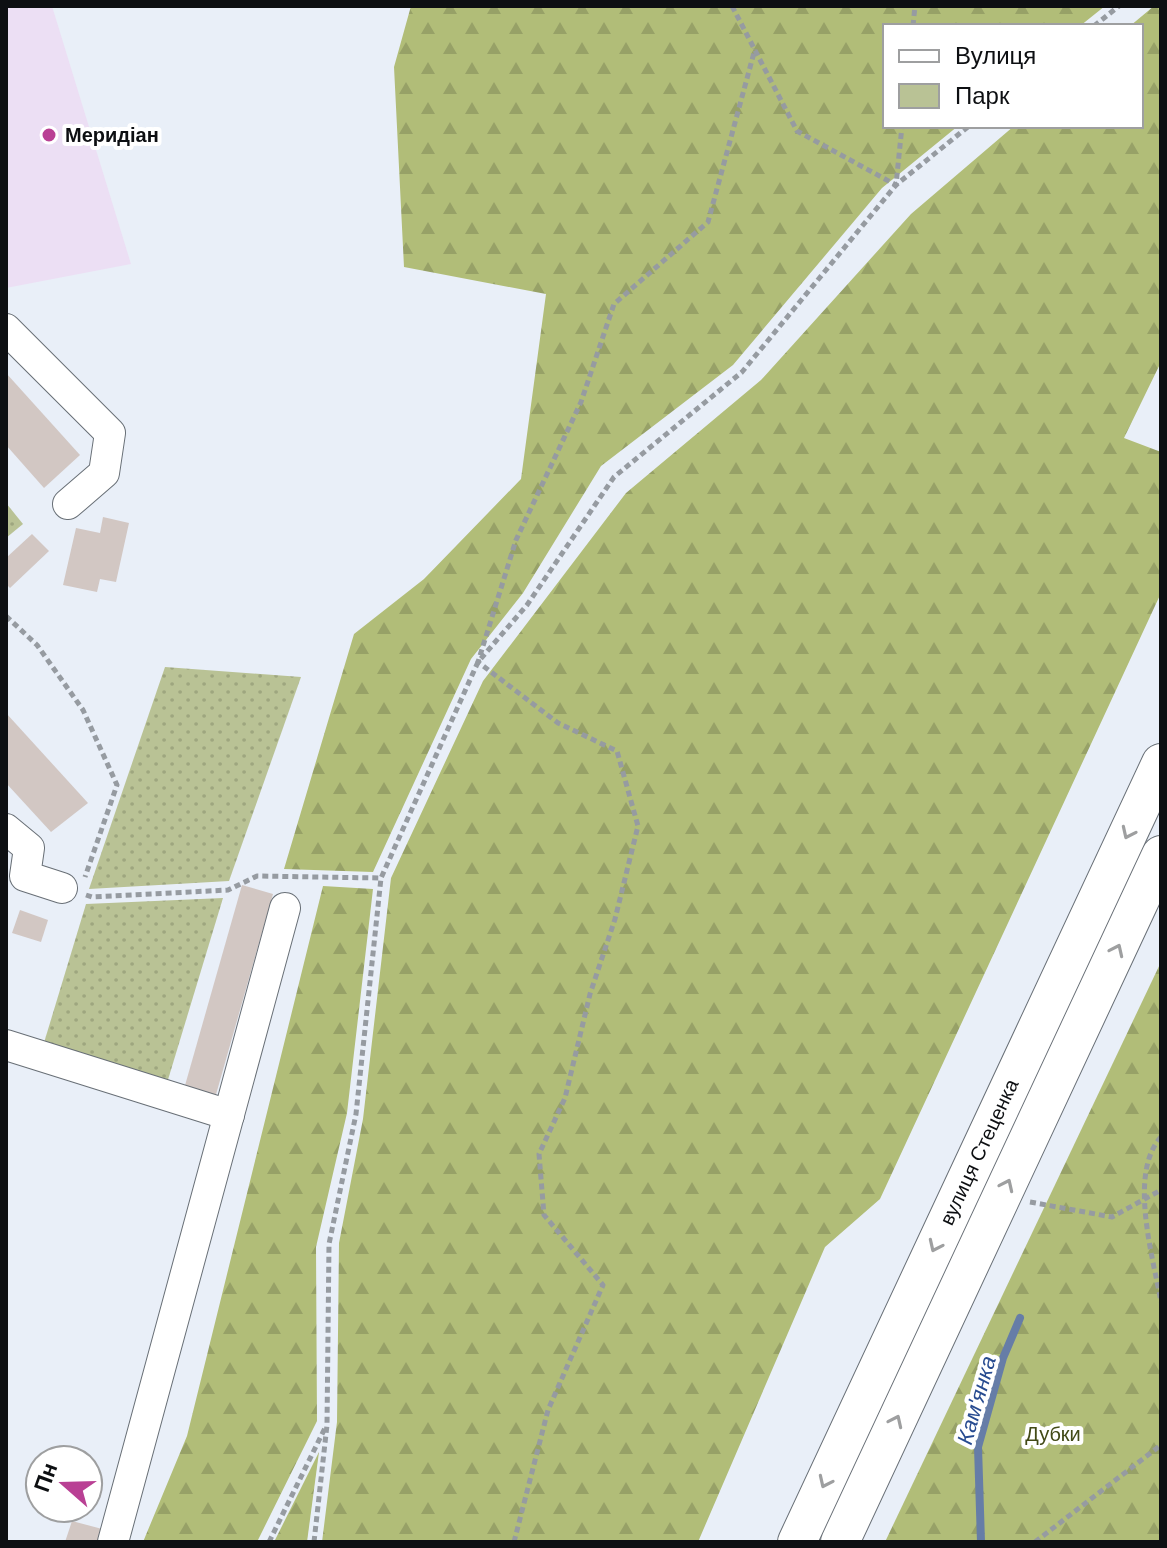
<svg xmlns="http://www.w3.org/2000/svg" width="1167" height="1548" viewBox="0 0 1167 1548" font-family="Helvetica,sans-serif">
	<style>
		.education { fill: #ecdff4 }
		.green { fill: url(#green-dots) }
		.forest { fill: url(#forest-firs) }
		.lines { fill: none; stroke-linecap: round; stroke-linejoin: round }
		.stream { stroke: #667da7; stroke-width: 8 }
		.building { fill: #d2c7c3 }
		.minor-casing { stroke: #686f76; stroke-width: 32 }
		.major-casing { stroke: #686f76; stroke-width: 40 }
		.path { stroke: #969ba1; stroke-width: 5; stroke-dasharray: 6 4; stroke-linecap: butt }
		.minor { stroke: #fff; stroke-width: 30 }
		.major { stroke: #fff; stroke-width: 38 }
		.oneway { stroke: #9e9fa0 }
		.poi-dot { fill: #b94094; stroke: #fff; stroke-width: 3 }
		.labels { text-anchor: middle; stroke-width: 8; stroke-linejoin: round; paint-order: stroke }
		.poi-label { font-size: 20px; font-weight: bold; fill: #0d0f12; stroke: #fff; text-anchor: start }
		.street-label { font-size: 20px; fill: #0d0f12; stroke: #fff }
		.park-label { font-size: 20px; fill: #424a17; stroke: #fff }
		.water-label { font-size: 22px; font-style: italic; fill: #274b90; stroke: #fff }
	</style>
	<defs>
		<pattern id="green-dots" width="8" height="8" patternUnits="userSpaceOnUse" patternTransform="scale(2)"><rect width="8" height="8" fill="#b9c295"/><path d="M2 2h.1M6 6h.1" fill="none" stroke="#9ea67f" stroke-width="1.8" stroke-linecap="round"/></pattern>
		<pattern id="forest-firs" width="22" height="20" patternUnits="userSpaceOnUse" patternTransform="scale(2)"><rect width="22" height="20" fill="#b1bd78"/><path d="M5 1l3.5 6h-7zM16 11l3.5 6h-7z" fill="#97a167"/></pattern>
	</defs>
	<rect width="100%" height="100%" fill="#e9eff8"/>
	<polygon class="education" points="6,6 52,6 131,264 6,288"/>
	<g class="green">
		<polygon points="6,503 23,524 6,538"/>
		<polygon points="165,667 301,677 229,881 89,889"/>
		<polygon points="223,898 167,1083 43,1046 86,904"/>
	</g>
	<g class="forest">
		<polygon points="411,6 1105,6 1080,26 885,26 885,126 958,126 882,188 733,365 601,466 523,593 471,659 373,872 284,869 354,634 424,579 521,479 546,294 404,267 394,67"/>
		<polygon points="1154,6 1161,6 1161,362 1124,438 1161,452 1161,593 880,1199 825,1247 698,1542 322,1542 337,1422 339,1243 363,1119 391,878 483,681 626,493 761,380 911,214 1014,126 1141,126 1141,26 1130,26"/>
		<polygon points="323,886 373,889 347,1113 316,1247 317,1421 257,1542 143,1542 187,1436"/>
		<polygon points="1161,962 1161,1542 885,1542"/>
		<polygon points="319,1452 307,1542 274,1542"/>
	</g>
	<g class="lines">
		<polyline class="stream" points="981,1542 978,1447 1003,1358 1020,1318"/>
	</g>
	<g class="building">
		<polygon points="6,373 80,455 44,488 6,445"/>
		<polygon points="103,517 129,523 116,582 100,579 97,592 63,585 76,528 100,533"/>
		<polygon points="32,534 49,551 10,588 6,584 6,558"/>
		<polygon points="6,713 88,803 51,832 6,783"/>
		<polygon points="242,885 273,894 215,1098 184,1089"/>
		<polygon points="20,910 48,920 41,942 12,933"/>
		<polygon points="72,1521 106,1530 102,1542 65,1542"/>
	</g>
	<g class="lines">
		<defs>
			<g id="minor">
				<polyline points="6,329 110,433 104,473 68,504"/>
				<polyline points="6,829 29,848 25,876 62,888"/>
				<polyline points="6,1045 229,1115"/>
				<polyline points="113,1542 285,908"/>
			</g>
			<g id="major">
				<polyline points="797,1542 1161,763"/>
				<polyline points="840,1542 1161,855"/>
			</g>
		</defs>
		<use href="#minor" class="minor-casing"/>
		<use href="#major" class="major-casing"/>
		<g class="path">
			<polyline points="732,6 797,131 896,185 902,126"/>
			<polyline points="913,26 915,6"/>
			<polyline points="1094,26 1119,6"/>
			<polyline points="6,616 37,645 83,710 117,785 85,877"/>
			<polyline points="86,895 92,897 228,890 257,876 381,878"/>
			<path d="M1161 1137C1128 1173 1153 1257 1161 1302"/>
			<polyline points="1030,1202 1112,1217 1161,1190"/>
			<polyline points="269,1542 325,1428"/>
			<polyline points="314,1542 327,1425 329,1244 356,1114 381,878 478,662 527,605 614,477 742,372 896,185 969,126"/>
			<polyline points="514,1542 548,1410 603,1285 544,1215 539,1154 565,1098 590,994 615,919 638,826 617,751 558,723 478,662 516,540 581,402 614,304 708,222 755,49"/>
			<polyline points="1035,1542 1161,1445"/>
		</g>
		<use href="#minor" class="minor"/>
		<use href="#major" class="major"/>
	</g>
	<defs><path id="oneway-chevron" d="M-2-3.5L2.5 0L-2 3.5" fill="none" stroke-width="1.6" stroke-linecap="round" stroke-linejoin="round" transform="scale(2)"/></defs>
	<g class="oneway">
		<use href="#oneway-chevron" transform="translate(1128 833) rotate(115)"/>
		<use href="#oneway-chevron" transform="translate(1117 950) rotate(-65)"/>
		<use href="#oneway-chevron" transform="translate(1007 1185) rotate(-65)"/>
		<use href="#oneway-chevron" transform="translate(935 1246) rotate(115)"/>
		<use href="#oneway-chevron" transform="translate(896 1421) rotate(-65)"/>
		<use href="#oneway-chevron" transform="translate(825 1482) rotate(115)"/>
	</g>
	<circle class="poi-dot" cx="49" cy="135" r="8"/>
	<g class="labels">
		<g class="poi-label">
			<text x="65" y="142">Меридіан</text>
		</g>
		<g class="street-label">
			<text transform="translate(979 1152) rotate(-65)" y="7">вулиця Стеценка</text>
		</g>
		<g class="park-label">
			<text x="1053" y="1441">Дубки</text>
		</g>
		<g class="water-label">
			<text transform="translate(976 1400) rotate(-74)" y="8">Кам'янка</text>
		</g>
	</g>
	<rect width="1167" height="1548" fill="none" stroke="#0d0f12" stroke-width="16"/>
	<rect x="883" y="24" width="260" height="104" fill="#ffffff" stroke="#9e9fa0" stroke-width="2"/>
	<rect x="899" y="50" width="40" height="12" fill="#ffffff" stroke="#9e9fa0" stroke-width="2"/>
	<text x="955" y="64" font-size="24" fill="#0d0f12">Вулиця</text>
	<rect x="899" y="84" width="40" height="24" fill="#b9c295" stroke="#9e9fa0" stroke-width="2"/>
	<text x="955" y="104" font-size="24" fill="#0d0f12">Парк</text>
	<g transform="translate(64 1484) rotate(290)"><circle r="38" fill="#ffffff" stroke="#9e9fa0" stroke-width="2"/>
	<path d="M0-6L14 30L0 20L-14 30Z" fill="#b94094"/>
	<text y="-12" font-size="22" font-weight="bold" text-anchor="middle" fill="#0d0f12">Пн</text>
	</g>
</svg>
